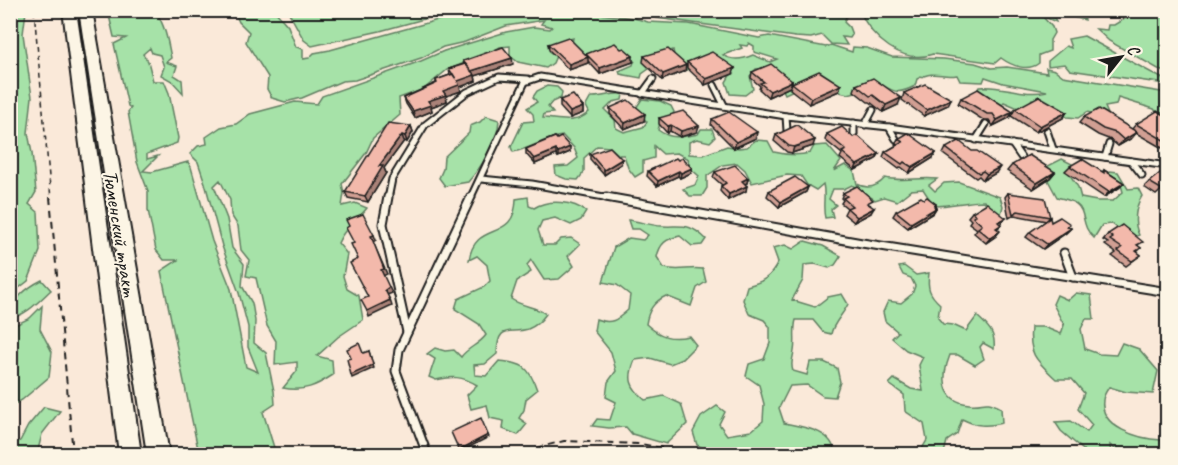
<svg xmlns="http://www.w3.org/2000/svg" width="1178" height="465" viewBox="0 0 1178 465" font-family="Caveat,sans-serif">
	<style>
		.green { fill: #a6e2a8; stroke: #617f62; stroke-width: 1.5; fill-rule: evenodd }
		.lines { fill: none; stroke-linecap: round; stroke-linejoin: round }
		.service-far1-casing { stroke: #1c1c1c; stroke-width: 9 }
		.service-casing { stroke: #1c1c1c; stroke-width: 11 }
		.primary-casing { stroke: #1c1c1c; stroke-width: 4 }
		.path-far1 { stroke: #1c1c1c; stroke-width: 1.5; stroke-dasharray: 5 4; stroke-linecap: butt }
		.path { stroke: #1c1c1c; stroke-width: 2; stroke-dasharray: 7 5; stroke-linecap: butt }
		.service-far1 { stroke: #fcf5e5; stroke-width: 5 }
		.service { stroke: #fcf5e5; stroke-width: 7 }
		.primary { fill: #fcf5e5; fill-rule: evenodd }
		.wall { fill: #d19f93; stroke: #1c1c1c; stroke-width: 1.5 }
		.shaded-wall { fill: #aa8278; stroke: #1c1c1c; stroke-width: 1.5 }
		.building { fill: #f3b9ab; stroke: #1c1c1c; stroke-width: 1.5 }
		.labels { text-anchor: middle; stroke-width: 4.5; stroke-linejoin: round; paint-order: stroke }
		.street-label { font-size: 21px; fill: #1c1c1c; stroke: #fcf5e5 }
	</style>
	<rect width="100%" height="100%" fill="#fae9d9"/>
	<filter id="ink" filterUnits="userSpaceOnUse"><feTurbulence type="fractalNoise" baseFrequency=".0167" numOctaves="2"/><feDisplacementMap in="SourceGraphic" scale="12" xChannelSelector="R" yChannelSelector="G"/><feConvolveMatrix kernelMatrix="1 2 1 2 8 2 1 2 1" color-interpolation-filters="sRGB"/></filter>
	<g filter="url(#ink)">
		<g class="green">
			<polygon points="11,10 26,11 23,34 32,97 28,133 32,153 36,192 29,204 38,212 40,251 28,281 11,294"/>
			<path d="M566 10 634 18 648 22 689 24 759 38 769 36 826 47 831 45 852 52 853 47 867 48 892 57 944 59 975 63 991 68 1007 67 1047 73 1046 68 1055 70 1063 76 1167 93V124L1154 109 1118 98 1116 105 1105 107 1108 114 1099 115 1087 112 1078 118 1067 117 1032 99 1028 105 1018 108 1004 102 1000 107 976 92 979 87C1002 84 1023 97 1047 91L1003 83 985 77 983 82 960 81 957 75C940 78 937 69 917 79L915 86C901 93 896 94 883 85L848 94 840 92 838 86 798 88 785 94 772 68 756 69 750 76 753 89 745 95 730 94 726 82 732 72 695 66 686 70 675 60 673 50 647 59 649 69 642 74 641 78 620 74 619 71 633 65 634 61 628 58 576 54 572 44 573 38 559 42 550 52 556 56 553 63 546 68 518 62 510 56V46L500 47 492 52 447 70 424 89 399 98 400 115 373 138 366 153 342 184 344 193 342 206 355 203 367 208C356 222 346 225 338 243L347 254 343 276 347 289 359 296 363 320 338 337 317 356 332 360 333 375C316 386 304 392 283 388L297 371V362L275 365 276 341 267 326 256 278 246 276 249 260 241 250 238 226 231 215 230 200 220 180 214 186 227 219 232 248 244 264 242 286 252 303 255 321 254 343 266 353 274 391 275 404 263 412 276 454H199L161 271 178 260H164L156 250 148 210V191L137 162 128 112 131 108 128 106 114 44 126 38 114 37 108 11H155C165 24 168 42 171 58L166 62 177 66 174 75 182 80 183 93 172 81 161 75 164 67 160 55 152 53 150 48 143 54 148 61 153 81H164L169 93 178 138 177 143 147 154V159L158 156 143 171 152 172 188 162 191 167 212 241 231 289 246 367 258 372 248 347V327L239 293 222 246 205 183 198 162 190 154 198 146 207 144 206 137 221 127 236 124 250 114 295 102 317 104 322 96 421 61 444 51 506 32 534 27 550 29 552 27 541 24 544 20 506 26 465 42 443 47 421 58 355 80 342 81 302 98 285 102 272 98 267 89 268 77 246 42 249 32 239 22 234 11H275L288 26 296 47 303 49V59L309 58 314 53 330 50 470 11ZM749 43 754 46V52L777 59 770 62 753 55C744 59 732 61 723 55L742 48 740 45 747 46Z"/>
			<polygon points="1139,10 1167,11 1167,74 1109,41 1096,29 1107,30 1108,25 1114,25"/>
			<polygon points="288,11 453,11 380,31 312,46 304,40"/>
			<polygon points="603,11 846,11 847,14 844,22 849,27 852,35 850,38 842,37 847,45 831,44 822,35 811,38 795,37 657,18 657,15 647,16"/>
			<path d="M860 11H1043L1055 19 1056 22 1042 16 1052 27 1054 33 1050 40V51L1039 55V63C1028 72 1012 66 1001 58L995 63 933 54C902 65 871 38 860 11Z"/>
			<polygon points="1062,11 1132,11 1117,15 1084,17 1085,20 1073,17"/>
			<polygon points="1084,36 1165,80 1166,84 1070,70 1065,64 1048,66 1048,61 1066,46 1071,48 1068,39"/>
			<path d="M547 86 557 87 562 92 561 98 552 102 548 107 553 113 544 114 543 118C559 119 576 125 589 112L586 106 591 97C603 98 612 92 623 94L622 100 613 102 605 110 615 120 616 128 624 132 643 127 647 122 636 108 642 99 660 101 671 106 674 112 671 118 660 123 658 130C671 140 683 137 698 134L701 129H712L715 137 710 142 697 139 689 142V154L703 155 727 146 739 148 747 147 756 140 768 141 774 152C786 155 797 156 810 153L814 146 827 145 841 161 834 171 845 165 854 171 857 184C868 190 877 187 885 178 904 182 919 177 937 179L929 185 935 191 944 183 959 182 1000 197 1003 206 1001 214 995 213 984 201C967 201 951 206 934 206L923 189 911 190 897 201 884 197 875 200 852 185 844 189H833L829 199 836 205 831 209 833 217 825 218C822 206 826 195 823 184L816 190 807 185 801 176 787 175 752 183 745 170 737 163 723 165 707 176V188L702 196H690L683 189 695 185 699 176 690 168 688 159 677 153 663 154 654 146V158L643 161V172L635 177 628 168 624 155H619L610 147 597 146 584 158V172L578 180 566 179 556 175 555 167 568 166 578 158 574 148 563 136C545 137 531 149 513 152L511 147 523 122 534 121 533 114 527 108 537 102 533 97 537 91Z"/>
			<path d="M486 116 499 120C498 142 482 166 468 182L445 186 439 178 443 169 444 157 469 133 470 126 480 122Z"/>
			<path d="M1062 159 1072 164 1068 172 1078 187 1081 198 1097 201H1113L1123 192 1121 185 1107 176 1110 171 1118 172 1128 189 1138 188 1142 196C1135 207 1133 223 1139 235L1132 239 1112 224 1102 225 1094 238C1080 226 1087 212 1076 204 1071 200 1063 199 1057 197L1042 169Z"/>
			<path d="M528 197 529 206 534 208C548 199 574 201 586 212L581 220 571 225 555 218 542 221 538 230 543 245H555L561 239 571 238 580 244 568 256 574 266 559 279 544 280 531 260 527 265 531 272 517 281 511 299C523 307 535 306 546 314 541 321 536 326 528 329 510 335 498 322 497 354L485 364 474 365 475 375 486 376 499 361C523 363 529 366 537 390L526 399 524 410 519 418 527 424 518 435 503 429 504 421 490 418 487 405 471 409 467 395 477 385C462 376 452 376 436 380L429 377 435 359 427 354 435 348 445 351 454 350 461 357C468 347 479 345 486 335L479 324 455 309 458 299 484 287 490 281 487 265 477 256 469 260C475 219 515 244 516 199Z"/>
			<path d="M628 220C639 221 651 226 662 226 682 227 689 222 706 239L702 245 692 246 680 236C666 239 660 243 657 257L664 268C680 272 687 267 703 269L706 282 697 288 691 306 666 296C653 302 648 311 646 324 660 337 671 340 689 336L696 345 682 359 670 364 650 358 635 360C627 379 630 387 645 400L664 396 681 404 687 424 666 444 632 434 626 427 609 428 592 426 597 419 610 420 616 402 606 397 608 382 616 371 611 352 594 331 596 319C611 325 617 320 628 310L630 295 617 285 603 282 614 247 629 238 643 240 648 235 639 229H631Z"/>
			<path d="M805 241 823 246 841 256 835 265 829 268 815 264 804 265 803 280 792 300 815 307 828 297 842 294 848 304C843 315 833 323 831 334L823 332 813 320H796C793 331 796 341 794 351 793 360 790 363 793 371L807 375 810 362H824L837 368 840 382 835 397 823 396 807 385 790 386 779 408 784 423C803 427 833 430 835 454H715L697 445 693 432 701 417 717 406 725 412 719 424 727 435 751 431 763 421 764 404 759 385 746 376 749 364 764 359 770 343V327L764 320 749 314 743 300 747 286C763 282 771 277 778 262L773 248 785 245 793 249Z"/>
			<path d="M904 266 916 275 929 273C927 288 929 294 940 304L938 318 943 324 953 325 966 331 977 316C988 326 996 333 994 349L983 343 980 347 984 359 975 365 958 355H950C942 375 940 401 969 404 986 406 982 398 1001 408L1002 423C986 427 976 426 962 419L957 434 947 441 944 453 946 454H919L927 440 924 424 905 411 904 395 889 384 894 379 911 389 923 391 919 365 923 357 906 350 892 338 898 332 885 321 883 312 888 301 901 303 912 294 915 286 911 278 903 275 899 267Z"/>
			<path d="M42 280 51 290C41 299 25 317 11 317 10 300 28 287 42 280Z"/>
			<path d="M1076 293 1091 295 1094 319H1086L1081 329 1085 349 1099 354 1116 355 1122 343 1139 349 1158 371 1153 394 1126 392 1109 387C1107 390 1103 396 1103 400 1099 428 1140 439 1161 440L1167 454H1121L1110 445 1111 454H1088L1061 431 1055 422 1071 421 1087 432 1092 425 1078 409 1084 393 1072 379H1056C1037 361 1028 355 1031 327H1044L1061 334 1064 325 1053 304 1057 295 1068 300Z"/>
			<polygon points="42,306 40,329 52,352 49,377 22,400 11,406 11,327 30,318"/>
			<polygon points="44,407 60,411 42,434 37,454 11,454 11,444 20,441 28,426"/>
		</g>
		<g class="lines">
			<defs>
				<g id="service-far1">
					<polyline points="714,85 724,105"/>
					<polyline points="642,94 653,79"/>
					<polyline points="786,116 787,131"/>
					<polyline points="854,123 854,136"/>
					<polyline points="865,125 873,110"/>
					<polyline points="889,127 896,139"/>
					<polyline points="1047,131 1053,149"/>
					<polyline points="976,140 986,124"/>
					<polyline points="1012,144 1021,157"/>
					<polyline points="1105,157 1109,144"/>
					<polyline points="1131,161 1142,175"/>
					<polyline points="481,179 532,184 615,199"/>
					<polyline points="388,199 392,179 425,125 467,92 499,77 528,79"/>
					<polyline points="470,199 525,82 540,77 786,116 889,127 1168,166"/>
				</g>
				<g id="service">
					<polyline points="388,197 383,224 407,332"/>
					<polyline points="606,197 862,243 1168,292"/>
					<polyline points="1064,253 1073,277"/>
					<polyline points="427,454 396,371 399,350 471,197"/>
				</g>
				<g id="primary">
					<polygon points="63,10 76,10 141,454 119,454"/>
					<polygon points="79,10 92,10 169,454 147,454"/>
				</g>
			</defs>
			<use href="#service-far1" class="service-far1-casing"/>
			<use href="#service" class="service-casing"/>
			<use href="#primary" class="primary-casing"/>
			<polyline class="path-far1" points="34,10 51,199"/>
			<g class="path">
				<polyline points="50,197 73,454"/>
				<polyline points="513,454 564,441 640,444 695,454"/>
			</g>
			<use href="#service-far1" class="service-far1"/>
			<use href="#service" class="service"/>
			<use href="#primary" class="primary"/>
		</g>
		<g class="wall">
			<polygon points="548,44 586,55 586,54 633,62 600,74 588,61 588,63 569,70 549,50"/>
			<polygon points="644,56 685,71 662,80 643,62"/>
			<polygon points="463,61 513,64 475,76 476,81 460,87 461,91 446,96 447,101 431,107 432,111 415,118 406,104 404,98 436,83 436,80 450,75 449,69 464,64"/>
			<polygon points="687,62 733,74 705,85 687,68"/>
			<polygon points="752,72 792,81 790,87 768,97 759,89 760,86 751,78"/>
			<polygon points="792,83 839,91 809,104 790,89"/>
			<polygon points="856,85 898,105 883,112 870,102 868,102 854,91"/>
			<polygon points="904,93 948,105 924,116 902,100"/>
			<polygon points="961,98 1009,118 993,126 989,120 983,120 958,104"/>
			<polygon points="560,100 583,107 583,113 570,118 560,107"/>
			<polygon points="610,108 644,121 624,129 610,114"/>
			<polygon points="1015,109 1067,112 1063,118 1036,132 1011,116"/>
			<polygon points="1167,116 1167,147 1164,149 1136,133 1132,138 1118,146 1111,140 1098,135 1079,123 1084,117 1132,129 1136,124"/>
			<polygon points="659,118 697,132 680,137 670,131 667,133 659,124"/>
			<polygon points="712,119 756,138 734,148 711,125"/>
			<polygon points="411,126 413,132 407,142 404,141 384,168 386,173 368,202 348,198 345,192"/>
			<polygon points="827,134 853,137 879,154 876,159 855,170 840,158 842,154 825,140"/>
			<polygon points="776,135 813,146 792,153 787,152 774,141"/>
			<polygon points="555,137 570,152 558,157 556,155 535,164 526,154 526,149"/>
			<polygon points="898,139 936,153 933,158 909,173 901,167 899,169 883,157 885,152 897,145 895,144"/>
			<polygon points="946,148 996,173 983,180 979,176 976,178 943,154"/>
			<polygon points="590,154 621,164 604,175 590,159"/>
			<polygon points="678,160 692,168 691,173 680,178 678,176 657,186 647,176 648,171"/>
			<polygon points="1012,165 1055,172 1050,178 1033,189 1007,171"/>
			<polygon points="1070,166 1102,172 1104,170 1124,183 1119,188 1104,197 1065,171"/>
			<polygon points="715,172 748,178 747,183 745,184 746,191 728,200 720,191 721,186 722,185 713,177"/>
			<polygon points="1167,172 1167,185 1156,195 1144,187 1149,182"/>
			<polygon points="808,187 806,192 779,207 767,196 769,191"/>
			<polygon points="843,193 871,205 870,205 871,213 854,222 844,214 847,208 841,203 843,200 841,198"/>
			<polygon points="1008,193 1050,217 1046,221 1068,226 1071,228 1066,233 1043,249 1026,237 1030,232 1046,221 1014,215 1009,218 1005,197"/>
			<polygon points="924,199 936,204 935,207 936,208 933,213 908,228 893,216 896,211"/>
			<polygon points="972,212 1006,218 1000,224 1001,225 997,229 996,236 986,243 974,233 977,229 969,223 971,220 968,217"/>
			<polygon points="1108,234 1138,246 1141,248 1137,252 1141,255 1126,266 1112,256 1116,253 1105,245 1108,243 1103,240"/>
		</g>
		<g class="shaded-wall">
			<polygon points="633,56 633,62 600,74 600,68"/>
			<polygon points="588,57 588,63 569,70 569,64"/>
			<polygon points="512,58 513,64 475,76 476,81 460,87 461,91 446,96 447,101 431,107 432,111 415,118 413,111 471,71"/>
			<polygon points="686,65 685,71 662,80 663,74"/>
			<polygon points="735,68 733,74 705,85 706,79"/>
			<polygon points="792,81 790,87 768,97 770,91"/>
			<polygon points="841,85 839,91 809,104 811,98"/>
			<polygon points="901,98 898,105 883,112 886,105"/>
			<polygon points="951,99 948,105 924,116 927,110"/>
			<polygon points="583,107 583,113 570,118 570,112"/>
			<polygon points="1013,112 1009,118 993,126 997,120"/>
			<polygon points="1067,112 1063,118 1036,132 1040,126"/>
			<polygon points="645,114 644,121 624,129 625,123"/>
			<polygon points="671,125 670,131 667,133 668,126"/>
			<polygon points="411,126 413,132 407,142 405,136"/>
			<polygon points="699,126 697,132 680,137 681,131"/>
			<polygon points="757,132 756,138 734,148 736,142"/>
			<polygon points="1137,132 1132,138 1118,146 1124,140"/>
			<polygon points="402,135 404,141 384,168 386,173 368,202 365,196 379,166"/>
			<polygon points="815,140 813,146 792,153 794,147"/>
			<polygon points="570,147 570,152 558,157 558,152"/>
			<polygon points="556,150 556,155 535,164 534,159"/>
			<polygon points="936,153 933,158 909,173 912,167"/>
			<polygon points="879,154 876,159 855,170 857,165"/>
			<polygon points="622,159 621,164 604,175 604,170"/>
			<polygon points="1000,167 996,173 983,180 987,174"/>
			<polygon points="692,168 691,173 680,178 681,173"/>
			<polygon points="679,171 678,176 657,186 658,181"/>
			<polygon points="1055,172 1050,178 1033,189 1037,183"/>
			<polygon points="748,178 747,183 740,186 742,181"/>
			<polygon points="1124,183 1119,188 1104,197 1109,192"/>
			<polygon points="747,186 746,191 728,200 729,194"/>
			<polygon points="808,187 806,192 779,207 781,202"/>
			<polygon points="874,208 871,213 854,222 857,217"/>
			<polygon points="936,208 933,213 908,228 911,223"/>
			<polygon points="1071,228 1066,233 1043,249 1047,244"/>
			<polygon points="1000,231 996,236 986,243 990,238"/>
			<polygon points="374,235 376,240 373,242 387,274 383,276 371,236"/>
			<polygon points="389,287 392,293 387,295 385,290"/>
			<polygon points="390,300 392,306 369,317 367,311"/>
			<polygon points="369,351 374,368 352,378 351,375"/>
			<polygon points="488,435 489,437 460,452 459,450"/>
		</g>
		<g class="building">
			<polygon points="568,37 588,57 569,64 548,44"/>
			<polygon points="615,43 621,49 624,48 633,56 600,68 586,54"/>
			<polygon points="503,47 512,58 471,71 475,75 458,81 459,85 443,91 446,95 428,101 431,105 413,111 404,98 437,83 436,80 453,74 456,79 449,69 465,64 471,70 463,61"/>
			<polygon points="668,49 686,65 663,74 644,56"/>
			<polygon points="712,52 735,68 706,79 687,62"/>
			<polygon points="771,64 792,81 770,91 760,83 764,82 752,72"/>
			<polygon points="819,71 841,85 811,98 792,83"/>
			<polygon points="873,78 901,98 886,105 873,95 870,96 856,85"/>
			<polygon points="925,84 951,99 927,110 904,93"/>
			<polygon points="978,89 1013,112 997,120 993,114 987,114 961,98"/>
			<polygon points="573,95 583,107 570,112 560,100"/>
			<polygon points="1039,96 1067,112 1040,126 1015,109"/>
			<polygon points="628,100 645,114 625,123 610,108"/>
			<polygon points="1099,109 1137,132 1124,140 1116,133 1103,129 1084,117"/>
			<polygon points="683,111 699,126 681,131 671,125 668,126 659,118"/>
			<polygon points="1157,111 1167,116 1167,142 1136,124"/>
			<polygon points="729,112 757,132 736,142 712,119"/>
			<polygon points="388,123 411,126 405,136 402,135 379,166 383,166 365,196 345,192"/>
			<polygon points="797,125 815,140 794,147 789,146 776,135"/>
			<polygon points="842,127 853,137 857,135 879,154 857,165 842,152 846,150 827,134"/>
			<polygon points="908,133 936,153 912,167 904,162 902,164 885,152 903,142 898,139"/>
			<polygon points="555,137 557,139 561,137 570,147 558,152 556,150 534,159 526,149"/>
			<polygon points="959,141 972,151 977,151 1000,167 987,174 983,171 979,173 946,148"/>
			<polygon points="610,147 622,159 604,170 590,154"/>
			<polygon points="1029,155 1055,172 1037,183 1012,165"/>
			<polygon points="676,158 678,160 682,158 692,168 681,173 679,171 658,181 648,171"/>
			<polygon points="1082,159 1104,173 1104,170 1124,183 1109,192 1070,166"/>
			<polygon points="735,165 748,178 742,181 747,186 729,194 721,186 726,183 715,172"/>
			<polygon points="1164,170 1167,172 1167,184 1161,189 1149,182"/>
			<polygon points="795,177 808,187 781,202 769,191"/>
			<polygon points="857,186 873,200 867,203 874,208 857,217 847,208 852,206 843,198 847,196 843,193"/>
			<polygon points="1008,193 1045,198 1050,217 1018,211 1013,214"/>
			<polygon points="921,197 924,199 927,197 936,204 934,206 936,208 911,223 896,211"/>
			<polygon points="987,203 1006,218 998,222 1001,225 996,228 1000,231 990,238 978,228 982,225 973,217 976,215 972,212"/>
			<polygon points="363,214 374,235 371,236 384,269 381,270 389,287 385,290 390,300 367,311 361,300 368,297 350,263 358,259 351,244 354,243 346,228 349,226 346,220"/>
			<polygon points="1060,217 1070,224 1067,226 1071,228 1047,244 1030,232 1050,218 1051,222"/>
			<polygon points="1122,225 1143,242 1137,245 1141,248 1136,251 1141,255 1132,261 1118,251 1122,248 1110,240 1113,238 1108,234"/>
			<polygon points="359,343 363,353 369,351 373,365 351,375 347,359 351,358 347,349"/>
			<polygon points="481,418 488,435 459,450 451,432"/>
		</g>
	</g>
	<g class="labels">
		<g class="street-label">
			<text transform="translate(120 233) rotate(81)" y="7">Тюменский тракт</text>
		</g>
	</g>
	<rect width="1178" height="465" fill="none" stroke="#fcf5e5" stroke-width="36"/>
	<rect x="18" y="18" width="1142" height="429" fill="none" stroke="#1c1c1c" stroke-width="2" filter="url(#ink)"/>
	<g transform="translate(1121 57) rotate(59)" stroke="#fcf5e5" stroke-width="4.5" paint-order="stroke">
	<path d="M0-4.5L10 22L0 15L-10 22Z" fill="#1c1c1c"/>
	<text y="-9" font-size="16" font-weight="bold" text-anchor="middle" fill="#1c1c1c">С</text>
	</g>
</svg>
